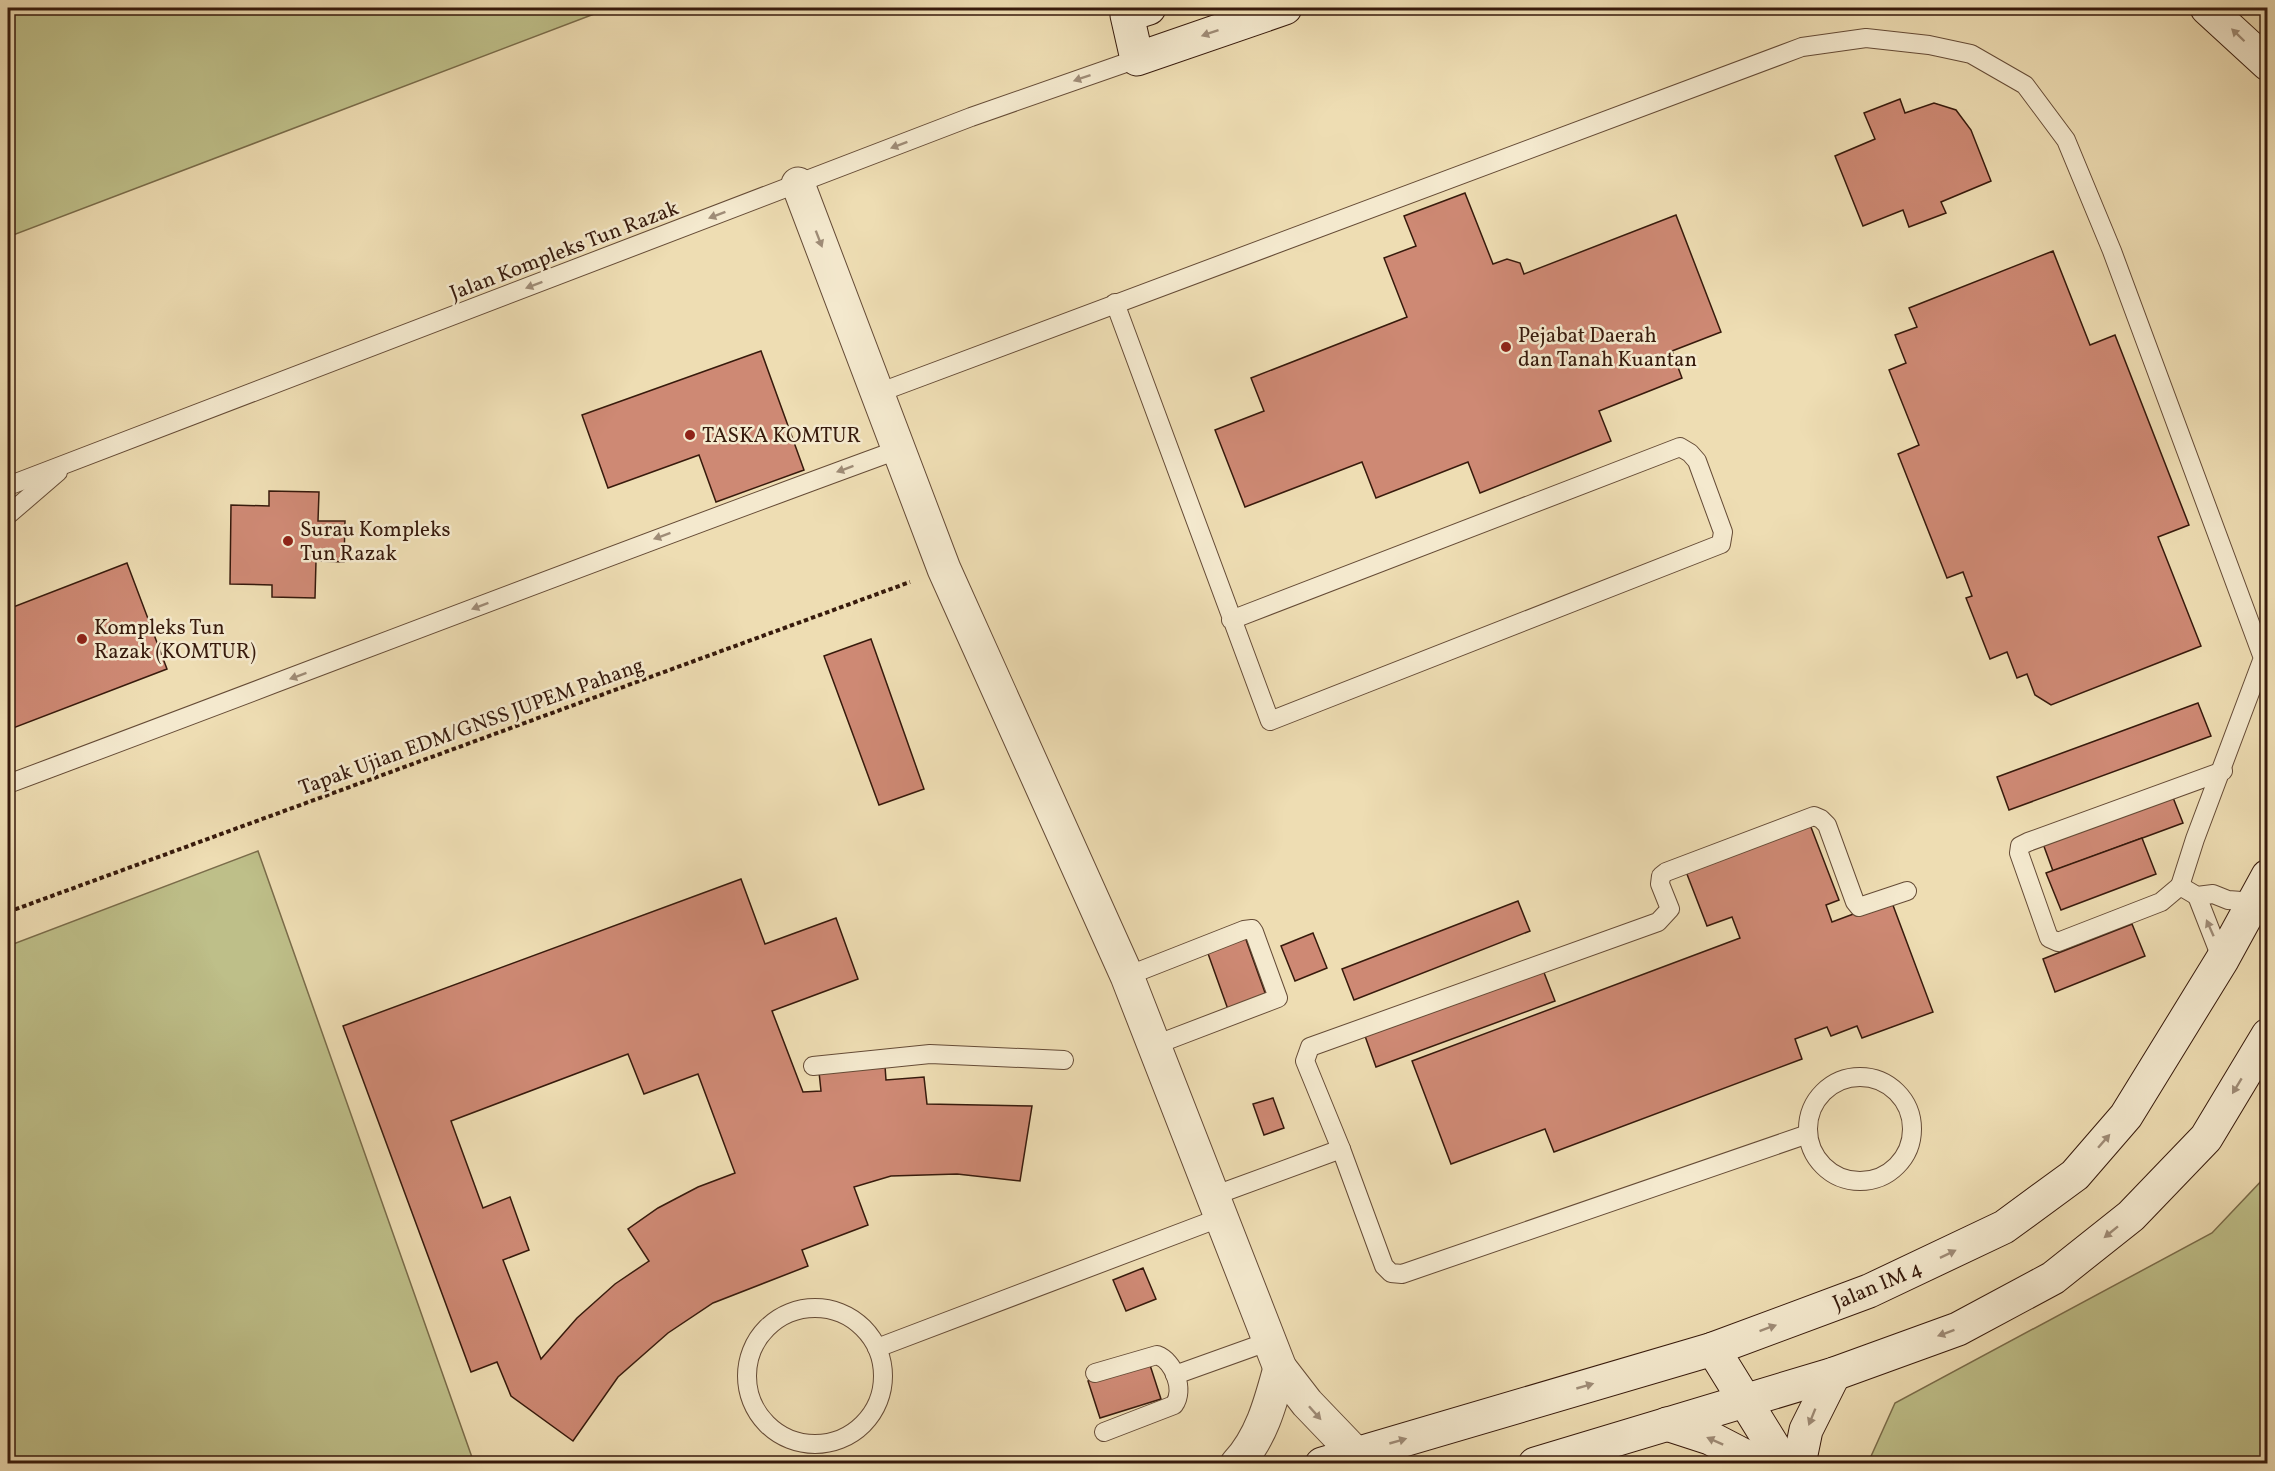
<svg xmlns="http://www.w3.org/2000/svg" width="2275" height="1471" viewBox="0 0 2275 1471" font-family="Vollkorn,serif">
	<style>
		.green { fill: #bebf89; stroke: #7a6c4a; stroke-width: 1.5 }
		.building { fill: #ce8974; stroke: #371a0c; stroke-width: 1.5; fill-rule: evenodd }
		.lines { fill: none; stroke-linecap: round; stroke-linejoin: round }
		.lane-casing { stroke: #654b36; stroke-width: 20 }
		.street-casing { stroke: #654b36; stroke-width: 35 }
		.secondary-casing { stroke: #371a0c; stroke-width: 35 }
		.path { stroke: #371a0c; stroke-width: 4; stroke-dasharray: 4.5 3; stroke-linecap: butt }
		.lane { stroke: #f4e9ce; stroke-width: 18 }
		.street { stroke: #f4e9ce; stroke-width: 33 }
		.secondary { stroke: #f4e9ce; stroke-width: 33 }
		.oneway { fill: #9f8c77 }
		.poi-dot { fill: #8f2418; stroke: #f4e9ce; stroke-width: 2 }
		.labels { text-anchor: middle; stroke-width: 5; stroke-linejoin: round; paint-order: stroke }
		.street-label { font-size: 21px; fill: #371a0c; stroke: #f4e9ce }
		.poi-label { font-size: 21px; fill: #371a0c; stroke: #f4e9ce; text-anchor: start }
	</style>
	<rect width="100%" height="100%" fill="#eeddb3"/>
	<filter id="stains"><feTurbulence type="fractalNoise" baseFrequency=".00333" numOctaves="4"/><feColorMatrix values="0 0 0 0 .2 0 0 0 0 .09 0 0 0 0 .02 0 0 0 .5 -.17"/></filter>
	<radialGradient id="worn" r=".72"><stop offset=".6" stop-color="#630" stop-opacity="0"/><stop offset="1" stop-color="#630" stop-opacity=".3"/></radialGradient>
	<g class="green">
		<polygon points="8,8 610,8 8,237"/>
		<polygon points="258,851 474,1463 8,1463 8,946"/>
		<polygon points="2267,1175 2267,1463 1868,1463 1895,1403 2212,1233"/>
	</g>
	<g class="building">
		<polygon points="1900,99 1905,113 1934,103 1956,110 1971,130 1991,181 1941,202 1946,213 1909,227 1903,210 1863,226 1835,156 1875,139 1864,113"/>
		<polygon points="1465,193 1493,264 1507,259 1520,263 1524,274 1676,215 1721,332 1672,351 1682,378 1599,411 1611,441 1480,493 1468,462 1376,498 1362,462 1245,507 1215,430 1264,411 1251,378 1407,317 1384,258 1416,246 1404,216"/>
		<polygon points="2053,251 2090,345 2115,335 2189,525 2158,537 2201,646 2051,705 2035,695 2027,674 2017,678 2007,652 1990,659 1966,598 1972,596 1963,572 1947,578 1898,454 1919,445 1889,370 1906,363 1895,335 1917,327 1909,308"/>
		<polygon points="761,351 804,470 716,502 699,455 608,488 582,415"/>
		<polygon points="269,491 319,492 318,521 345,521 344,562 316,561 315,598 272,597 272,585 230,584 231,505 269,506"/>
		<polygon points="127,563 167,669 8,730 8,609"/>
		<polygon points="871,639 924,789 879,805 824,656"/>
		<polygon points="2198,703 2211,736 2009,810 1997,777"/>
		<polygon points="2172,795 2183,823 2053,871 2042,841"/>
		<polygon points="1809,822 1839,900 1826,905 1832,922 1891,900 1933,1012 1862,1038 1857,1026 1831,1036 1827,1027 1795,1039 1802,1059 1554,1152 1545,1129 1451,1164 1412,1061 1740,938 1732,917 1707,926 1685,869"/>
		<polygon points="2142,838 2156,874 2061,910 2046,873"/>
		<path d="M741 879 765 944 836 918 858 979 772 1011 803 1092 821 1091 819 1072 885 1066 886 1080 924 1077 927 1104 1032 1106 1020 1181 957 1174 891 1176 854 1187 868 1225 802 1250 808 1266 713 1303 668 1333 618 1377 573 1441 511 1396 497 1362 471 1372 343 1026ZM628 1054 644 1094 698 1074 735 1173 698 1187 658 1208 628 1229 649 1261 615 1284 577 1318 541 1359 503 1260 529 1250 510 1197 483 1208 451 1121Z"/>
		<polygon points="1518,901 1530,931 1354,1000 1342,969"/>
		<polygon points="2132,924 2145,956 2055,992 2043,959"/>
		<polygon points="1313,933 1327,968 1295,981 1281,946"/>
		<polygon points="1244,934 1268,1001 1230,1015 1206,948"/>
		<polygon points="1543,970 1555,1001 1376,1067 1365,1036"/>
		<polygon points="1273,1098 1284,1128 1264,1135 1253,1104"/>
		<polygon points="1143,1268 1156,1299 1126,1311 1113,1280"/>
		<polygon points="1149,1362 1161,1399 1100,1418 1088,1381"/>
	</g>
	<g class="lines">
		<defs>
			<g id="lane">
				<polyline points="1115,303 1270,721 1721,544 1723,532 1697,461 1690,453 1680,447 1231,620"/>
				<polyline points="878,393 1802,47 1866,38 1929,45 1971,54 2025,85 2066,140 2112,251 2263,658 2195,839 2180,886"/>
				<polyline points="8,486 971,117 1137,59"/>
				<polyline points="8,515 58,472"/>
				<polyline points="2223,771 2028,842 2020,846 2019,853 2049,938 2058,942 2161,902 2180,886 2197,896 2213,894 2228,900 2255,902"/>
				<path d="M8 784C305 673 601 558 900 449"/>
				<polyline points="2197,896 2222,960"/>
				<polyline points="1127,976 1244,930 1252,929 1254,932 1278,998 1155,1045"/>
				<polyline points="813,1066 930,1054 1064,1060"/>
				<circle cx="1860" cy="1129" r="52"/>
				<polyline points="1341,1149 1384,1266 1391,1273 1402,1274 1808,1134"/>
				<polyline points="1213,1196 1341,1149 1305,1061 1310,1047 1658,922 1670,909 1660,884 1661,876 1666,872 1814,816 1821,819 1827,825 1855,902 1859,907 1907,891"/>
				<circle cx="815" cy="1376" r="68"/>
				<polyline points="877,1348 1222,1217"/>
				<path d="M1095 1373 1157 1355C1174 1361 1185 1390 1174 1405L1104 1432"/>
				<polyline points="1175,1375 1270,1341"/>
			</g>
			<g id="street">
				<polyline points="798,184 944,569 1127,976 1280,1368 1307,1403 1355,1453"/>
				<path d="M1237 1464C1262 1437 1271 1401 1280 1368"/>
			</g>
			<g id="secondary">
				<polyline points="1149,8 1127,15 1137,59 1285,8"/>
				<polyline points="2207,8 2268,64"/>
				<polyline points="1713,1349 1784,1464"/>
				<polyline points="1667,1424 1710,1438 1760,1464"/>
				<polyline points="1322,1464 1713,1349 1869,1291 2004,1227 2075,1175 2126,1116 2222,960 2268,876"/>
				<polyline points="1535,1464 1834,1374 1958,1329 2053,1278 2131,1216 2206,1138 2268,1035"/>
				<polyline points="1799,1464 1806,1430 1834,1374"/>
			</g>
		</defs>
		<use href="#lane" class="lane-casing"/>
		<use href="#street" class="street-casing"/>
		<use href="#secondary" class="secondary-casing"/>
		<polyline class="path" points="8,912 910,582"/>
		<use href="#lane" class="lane"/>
		<use href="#street" class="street"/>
		<use href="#secondary" class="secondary"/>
	</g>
	<defs><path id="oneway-solid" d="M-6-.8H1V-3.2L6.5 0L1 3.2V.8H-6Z" transform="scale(1.5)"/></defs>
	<g class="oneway">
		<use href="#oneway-solid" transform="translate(1210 33) rotate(161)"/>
		<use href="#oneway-solid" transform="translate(2238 35) rotate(-136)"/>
		<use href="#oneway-solid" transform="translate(1082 78) rotate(161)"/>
		<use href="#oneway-solid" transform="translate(899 145) rotate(159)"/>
		<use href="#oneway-solid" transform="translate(717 215) rotate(159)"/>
		<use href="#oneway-solid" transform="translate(819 239) rotate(69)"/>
		<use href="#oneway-solid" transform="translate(534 285) rotate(159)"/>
		<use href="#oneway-solid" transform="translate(845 469) rotate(160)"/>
		<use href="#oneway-solid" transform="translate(662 536) rotate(160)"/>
		<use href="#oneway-solid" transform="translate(480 606) rotate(159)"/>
		<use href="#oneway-solid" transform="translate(298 676) rotate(160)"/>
		<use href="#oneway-solid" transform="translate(2210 928) rotate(-114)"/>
		<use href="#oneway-solid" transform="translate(2237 1086) rotate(121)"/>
		<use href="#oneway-solid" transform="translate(2104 1141) rotate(-49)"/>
		<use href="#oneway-solid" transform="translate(2111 1232) rotate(141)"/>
		<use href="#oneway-solid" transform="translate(1948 1254) rotate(-26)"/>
		<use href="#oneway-solid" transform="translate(1768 1328) rotate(-20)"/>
		<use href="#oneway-solid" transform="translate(1946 1333) rotate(160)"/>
		<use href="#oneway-solid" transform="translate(1585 1386) rotate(-16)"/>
		<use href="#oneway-solid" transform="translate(1315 1413) rotate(48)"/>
		<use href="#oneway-solid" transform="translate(1812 1417) rotate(112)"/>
		<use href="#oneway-solid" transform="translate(1398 1441) rotate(-16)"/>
		<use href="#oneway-solid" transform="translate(1715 1441) rotate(-156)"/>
	</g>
	<g class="poi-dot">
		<circle cx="1506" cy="347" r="6"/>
		<circle cx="690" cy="435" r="6"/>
		<circle cx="288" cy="541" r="6"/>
		<circle cx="82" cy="639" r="6"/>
	</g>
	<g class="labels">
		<g class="street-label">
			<text transform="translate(564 250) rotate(-21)" y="7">Jalan Kompleks Tun Razak</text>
			<text transform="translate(471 726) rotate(-20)" y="7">Tapak Ujian EDM/GNSS JUPEM Pahang</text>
			<text transform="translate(1877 1285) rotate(-23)" y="7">Jalan IM 4</text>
		</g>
		<g class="poi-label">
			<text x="1518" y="342">Pejabat Daerah<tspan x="1518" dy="24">dan Tanah Kuantan</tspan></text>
			<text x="702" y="442">TASKA KOMTUR</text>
			<text x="300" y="536">Surau Kompleks<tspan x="300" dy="24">Tun Razak</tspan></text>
			<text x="94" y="634">Kompleks Tun<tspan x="94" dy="24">Razak (KOMTUR)</tspan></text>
		</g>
	</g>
	<rect width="2275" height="1471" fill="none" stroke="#eeddb3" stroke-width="30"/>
	<rect x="9" y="9" width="2257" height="1453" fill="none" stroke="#371a0c" stroke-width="3"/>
	<rect x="15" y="15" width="2245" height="1441" fill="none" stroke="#371a0c" stroke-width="1.5"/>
	<rect width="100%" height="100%" filter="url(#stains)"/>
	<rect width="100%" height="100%" fill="url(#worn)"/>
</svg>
